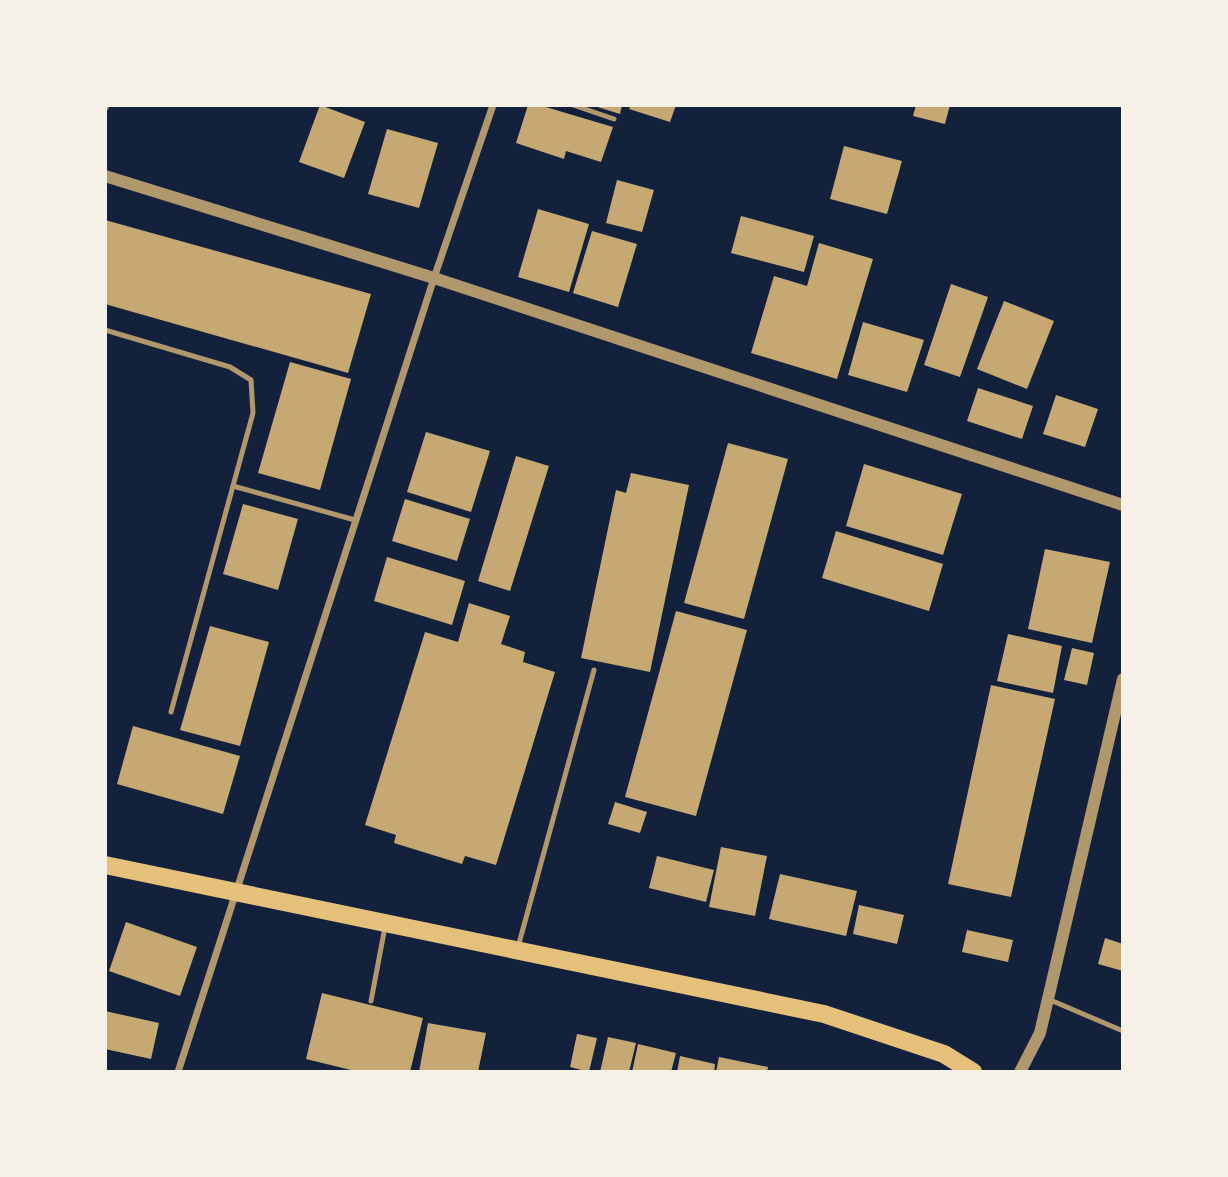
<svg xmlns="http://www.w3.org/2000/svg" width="1228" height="1177" viewBox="0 0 1228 1177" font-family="Montserrat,sans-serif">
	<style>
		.building { fill: #c6a872 }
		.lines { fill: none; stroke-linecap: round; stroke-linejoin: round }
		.service { stroke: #b1986c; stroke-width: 5 }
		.minor { stroke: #b1986c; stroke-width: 7 }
		.tertiary { stroke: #b1986c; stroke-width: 12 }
		.primary { stroke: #e5c07b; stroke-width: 18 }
	</style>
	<rect width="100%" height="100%" fill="#14213d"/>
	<g class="building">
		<polygon points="320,105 365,122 344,178 299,162"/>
		<polygon points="528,105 539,105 613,127 601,162 566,151 564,159 516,143"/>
		<polygon points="591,105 622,105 620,114"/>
		<polygon points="631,105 676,105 670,122 629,109"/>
		<polygon points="916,105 950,105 945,124 913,116"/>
		<polygon points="387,129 438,143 419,208 368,194"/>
		<polygon points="844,146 902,161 887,214 830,199"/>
		<polygon points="617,180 654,190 642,232 606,223"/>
		<polygon points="538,209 589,224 569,292 518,277"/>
		<polygon points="741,216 814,236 804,272 731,253"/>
		<polygon points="105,220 371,294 348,373 105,304"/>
		<polygon points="592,231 637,244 618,307 573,293"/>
		<polygon points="819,243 873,259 837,379 751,353 774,276 807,286"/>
		<polygon points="951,284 988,297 960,377 924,365"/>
		<polygon points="1004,301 1054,321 1027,389 977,369"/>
		<polygon points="863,322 924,340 907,392 848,375"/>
		<polygon points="290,362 351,379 320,490 258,473"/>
		<polygon points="978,388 1033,406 1022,439 967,421"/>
		<polygon points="1056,395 1098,409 1085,447 1043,434"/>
		<polygon points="426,432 490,451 471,512 407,492"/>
		<polygon points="728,443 788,459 744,619 684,603"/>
		<polygon points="516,456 549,466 510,591 478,581"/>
		<polygon points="864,464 962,494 943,555 846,526"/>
		<polygon points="631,473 689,485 650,672 581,658 616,490 626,493"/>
		<polygon points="405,499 470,519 457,561 392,541"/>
		<polygon points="243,504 298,519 278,590 223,574"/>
		<polygon points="836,531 943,564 929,611 822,578"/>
		<polygon points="1045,549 1110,562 1092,643 1028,629"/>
		<polygon points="387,557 465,581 452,625 374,601"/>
		<polygon points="469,603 510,616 501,644 525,652 523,662 555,672 496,865 465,856 462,864 394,843 396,835 365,825 425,632 458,642"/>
		<polygon points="676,611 747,630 696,816 625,797"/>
		<polygon points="210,626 269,642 240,746 180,730"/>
		<polygon points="1008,634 1062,646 1053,693 997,681"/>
		<polygon points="1072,648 1094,653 1087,685 1064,680"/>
		<polygon points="991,685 1055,699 1011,897 948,884"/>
		<polygon points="133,726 240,756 223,814 117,784"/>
		<polygon points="615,802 647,812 640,833 608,824"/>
		<polygon points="721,847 767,856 755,916 709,907"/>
		<polygon points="657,856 714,870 706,902 649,888"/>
		<polygon points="780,874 857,891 846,936 769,919"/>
		<polygon points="859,905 904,915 897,944 853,934"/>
		<polygon points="126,922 197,947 180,996 109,971"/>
		<polygon points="967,930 1013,940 1008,962 962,952"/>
		<polygon points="1105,938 1123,944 1123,971 1098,964"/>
		<polygon points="322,993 423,1018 410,1072 359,1072 306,1059"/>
		<polygon points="105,1011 159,1023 151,1059 105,1049"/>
		<polygon points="428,1023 486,1033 478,1072 419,1072"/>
		<polygon points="577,1034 597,1038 589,1072 570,1067"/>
		<polygon points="608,1037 636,1043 629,1072 600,1072"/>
		<polygon points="638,1044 676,1053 671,1072 632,1072"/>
		<polygon points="680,1056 715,1064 714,1072 677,1072"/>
		<polygon points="719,1057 768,1067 767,1072 716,1072"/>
	</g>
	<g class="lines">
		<g class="service">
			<polyline points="573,105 614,119"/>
			<polyline points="105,330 230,367 251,380 253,413 171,712"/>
			<polyline points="233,486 355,520"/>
			<polyline points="518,947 594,670"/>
			<polyline points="1048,999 1123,1031"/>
			<polyline points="371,1001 385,927"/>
		</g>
		<g class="minor">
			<polyline points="105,108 106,105"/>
			<polyline points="178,1072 434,278 493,105"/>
		</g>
		<g class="tertiary">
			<polyline points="105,176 434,278 1123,505"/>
			<polyline points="1020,1072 1040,1033 1123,679"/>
		</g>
		<polyline class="primary" points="105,865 824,1014 944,1054 973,1072"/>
	</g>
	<rect width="1228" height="1177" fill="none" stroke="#f6f1e7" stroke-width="214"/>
</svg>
